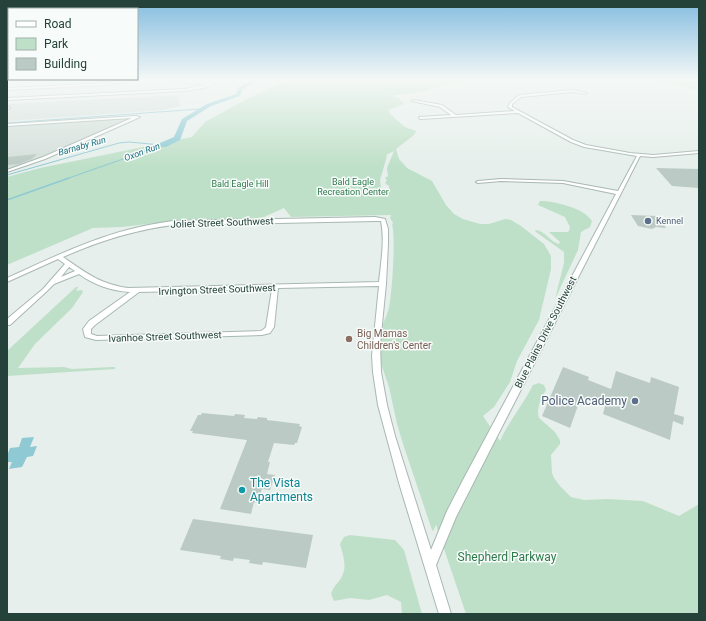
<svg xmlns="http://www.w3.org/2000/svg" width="706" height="621" viewBox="0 0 706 621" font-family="Roboto,sans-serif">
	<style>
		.built { fill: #d4dfda }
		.green { fill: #bfe0c8; fill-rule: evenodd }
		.water { fill: #8ec9d4 }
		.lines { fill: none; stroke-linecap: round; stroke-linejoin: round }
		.stream-far1 { stroke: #8ec9d4; stroke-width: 1 }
		.stream { stroke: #8ec9d4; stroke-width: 1.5 }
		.river { fill: #8ec9d4; fill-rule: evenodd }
		.building { fill: #bbcac4 }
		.minor-casing { stroke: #a8b8b2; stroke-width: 2 }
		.minor { fill: #fff; fill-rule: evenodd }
		.service-dot { fill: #5c6f8a; stroke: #f7fbf9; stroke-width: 1.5 }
		.education-dot { fill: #8d6e63; stroke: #f7fbf9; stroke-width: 1.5 }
		.culture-dot { fill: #0f9aa8; stroke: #f7fbf9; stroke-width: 1.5 }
		.labels { text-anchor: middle; stroke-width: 3; stroke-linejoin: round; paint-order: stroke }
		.far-water-label { font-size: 9px; font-style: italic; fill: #1c6f80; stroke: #f7fbf9 }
		.far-park-label { font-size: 9px; fill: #2d7a4b; stroke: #f7fbf9 }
		.far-service-label { font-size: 9px; fill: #4e5e75; stroke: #f7fbf9; text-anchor: start }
		.street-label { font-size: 10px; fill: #24423a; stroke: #f7fbf9 }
		.education-label { font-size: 10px; fill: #785e54; stroke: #f7fbf9; text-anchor: start }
		.near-service-label { font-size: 12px; fill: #4e5e75; stroke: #f7fbf9; text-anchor: end }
		.near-culture-label { font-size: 12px; fill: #0d838f; stroke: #f7fbf9; text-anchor: start }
		.near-park-label { font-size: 12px; fill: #2d7a4b; stroke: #f7fbf9 }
	</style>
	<rect width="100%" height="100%" fill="#e6efeb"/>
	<g class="built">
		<polygon points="178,95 181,106 163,110 7,121 7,106 9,104"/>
		<polygon points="122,118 130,119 33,161 7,170 7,126"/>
	</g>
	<g class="green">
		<path d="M290 79H470L464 81 469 85 454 83 418 92 391 96 399 98 404 104 388 110 391 115 405 127 416 131 414 135 396 149 399 159 407 168 432 181 446 205 454 214 463 219 480 224H489L505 219 511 220 521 226 544 244 551 256V269L539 320 517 361 510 382 494 407 483 416 500 441C509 421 523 405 533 385L539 383 544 385 546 390C541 398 536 409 539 418L555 432 560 440V444L551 455 552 473 554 478 560 486 571 497 584 500 607 499 643 501 679 516 699 504V614H466L436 525 433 531 432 530 405 450 397 424 389 387 374 343C378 332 385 322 388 311 392 301 396 233 392 225L393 223 390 218 391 215 291 217 284 208 264 217 244 220H182L122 227 93 228 7 265V185L9 184 7 183V177L40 168 192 137 205 122 245 100ZM394 151 387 168 388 176 385 178 387 180 385 183 389 186V191L382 196 380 180 387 156 386 155Z"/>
		<polygon points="643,79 698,79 699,84 689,84 699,88 699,90"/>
		<path d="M540 201C555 201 584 208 592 221L590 227 581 232 578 250 555 299 564 263V252L536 232 535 230C545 230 550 242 559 244L560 242 549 232H567L569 231 570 227 565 217 538 205Z"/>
		<polygon points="76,287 78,287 76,291 82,290 83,292 72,308 35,344 18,368 64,367 72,369 112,367 115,367 115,369 7,376 7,351"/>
		<path d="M350 535 395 540 404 550 422 614H402L401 602 387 595 369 600 350 598 334 601 331 594C334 585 337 585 341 578 348 568 343 555 340 544L344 537Z"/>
	</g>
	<polygon class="water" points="34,437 30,447 37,446 33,456 27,457 22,467 9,469 12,462 7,462 7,456 10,448 19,447 22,438"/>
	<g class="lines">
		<g class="stream-far1">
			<polyline points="7,123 200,109"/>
			<polyline points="7,175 119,143 129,142 161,145"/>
			<polyline points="66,179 163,145"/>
		</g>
		<polyline class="stream" points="7,200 69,178"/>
		<polygon class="river" points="254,79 261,79 243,89 240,96 211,106 187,121 180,140 166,147 160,147 160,143 174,137 182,119 207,104 236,94 239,87"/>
	</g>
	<g class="building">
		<polygon points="37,154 32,159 19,164 7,165 7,157"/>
		<polygon points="656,168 699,169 699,188 672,186"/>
		<polygon points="631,215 658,216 666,228 656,227 652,229 638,226"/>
		<polygon points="563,367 589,377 588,380 611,389 616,371 650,383 651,377 679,387 674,414 684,417 683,425 673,421 670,440 603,414 605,406 581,397 570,428 542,416"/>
		<polygon points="202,413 234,416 235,414 245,415 244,418 257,419 258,417 267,418 267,420 300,424 299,426 302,427 297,443 295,443 294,445 274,443 268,462 270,462 267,474 275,475 270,490 262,489 257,503 254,502 251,514 220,509 247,440 192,433 193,431 190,431 198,415 201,415"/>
		<polygon points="193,519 313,535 306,568 263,562 262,565 249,563 250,560 234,558 233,561 220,559 221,556 180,550"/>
	</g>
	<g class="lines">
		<defs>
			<g id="minor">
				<polygon points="9,79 14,79 7,82 7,80"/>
				<polygon points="132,79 142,79 106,85 7,90 7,88 106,83"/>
				<polygon points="161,79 173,79 205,83 206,84 217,79 221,79 204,88 185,91 7,100 7,98 185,89 206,85"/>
				<path d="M572 90 587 93 586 94 572 92 521 97 512 104V107L573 140 586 145 630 153 653 155 699 151V153L653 157 640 156 456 517 436 565 451 614H439L399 483 378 405 373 372 372 356 379 286 278 288 274 327 270 333 262 335 96 340 85 337 83 329 89 321 130 292C112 291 94 285 79 274L54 284 47 291 10 325H7V319L43 289 65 264 58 259 7 282V278C47 260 86 241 127 230 142 226 158 223 173 221L375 217 385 219 388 229V244L386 284 380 344 381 372 387 405 395 436 431 550 447 511 463 480 616 194 563 183 501 181 478 183 476 182 478 181 501 179 563 181 618 191 637 156 584 147 571 142 518 113 420 119 419 117 451 115 440 107 412 101 414 100 442 105 456 115 515 111 508 107 510 103 519 95ZM375 221H381C385 241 381 262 379 282L128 288C100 284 86 273 63 257 99 241 134 230 173 225ZM69 267 75 271 61 277ZM272 289 266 327 264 329 261 331 97 336 91 334V329L95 325 139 292Z"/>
				<polygon points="7,107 9,107 10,108 7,109"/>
				<polygon points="136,116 140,117 45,159 7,172 7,170 43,157 132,118 7,126 7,124"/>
			</g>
		</defs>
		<use href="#minor" class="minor-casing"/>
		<use href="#minor" class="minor"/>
	</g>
	<linearGradient id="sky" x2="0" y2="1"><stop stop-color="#84bce0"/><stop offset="0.48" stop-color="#f4f8f6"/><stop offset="1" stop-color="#f4f8f6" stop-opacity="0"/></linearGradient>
	<rect width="706" height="166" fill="url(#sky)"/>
	<g class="service-dot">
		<circle cx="648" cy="221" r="4"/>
		<circle cx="635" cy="401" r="4"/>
	</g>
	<circle class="education-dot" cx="349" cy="339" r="4"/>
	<circle class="culture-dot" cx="242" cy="490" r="4"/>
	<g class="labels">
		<g class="far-water-label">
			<text transform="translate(82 146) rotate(-16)" y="3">Barnaby Run</text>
			<text transform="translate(142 152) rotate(-20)" y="3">Oxon Run</text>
		</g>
		<g class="far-park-label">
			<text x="353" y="185">Bald Eagle<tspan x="353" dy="10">Recreation Center</tspan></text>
			<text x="240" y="187">Bald Eagle Hill</text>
		</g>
		<g class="far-service-label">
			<text x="656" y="224">Kennel</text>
		</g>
		<g class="street-label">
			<text transform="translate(222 222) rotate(-2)" y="4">Joliet Street Southwest</text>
			<text transform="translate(217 289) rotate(-2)" y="4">Irvington Street Southwest</text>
			<text transform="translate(545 332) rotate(-63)" y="4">Blue Plains Drive Southwest</text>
			<text transform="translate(165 336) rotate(-2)" y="4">Ivanhoe Street Southwest</text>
		</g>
		<g class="education-label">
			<text x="357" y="337">Big Mamas<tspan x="357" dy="12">Children's Center</tspan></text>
		</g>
		<g class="near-service-label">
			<text x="627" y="405">Police Academy</text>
		</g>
		<g class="near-culture-label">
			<text x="250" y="487">The Vista<tspan x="250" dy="14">Apartments</tspan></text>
		</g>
		<g class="near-park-label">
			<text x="507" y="561">Shepherd Parkway</text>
		</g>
	</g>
	<rect width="706" height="621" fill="none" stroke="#24423a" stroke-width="16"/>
	<rect x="8" y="8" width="130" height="72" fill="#f7fbf9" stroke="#a3b1ad"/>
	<rect x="16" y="21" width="20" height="6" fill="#ffffff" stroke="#a3b1ad"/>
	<text x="44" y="28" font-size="12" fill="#24423a">Road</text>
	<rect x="16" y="38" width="20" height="12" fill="#bfe0c8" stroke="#a3b1ad"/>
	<text x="44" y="48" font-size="12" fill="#24423a">Park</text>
	<rect x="16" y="58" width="20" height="12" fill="#bbcac4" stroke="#a3b1ad"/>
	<text x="44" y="68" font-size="12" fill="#24423a">Building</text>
</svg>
